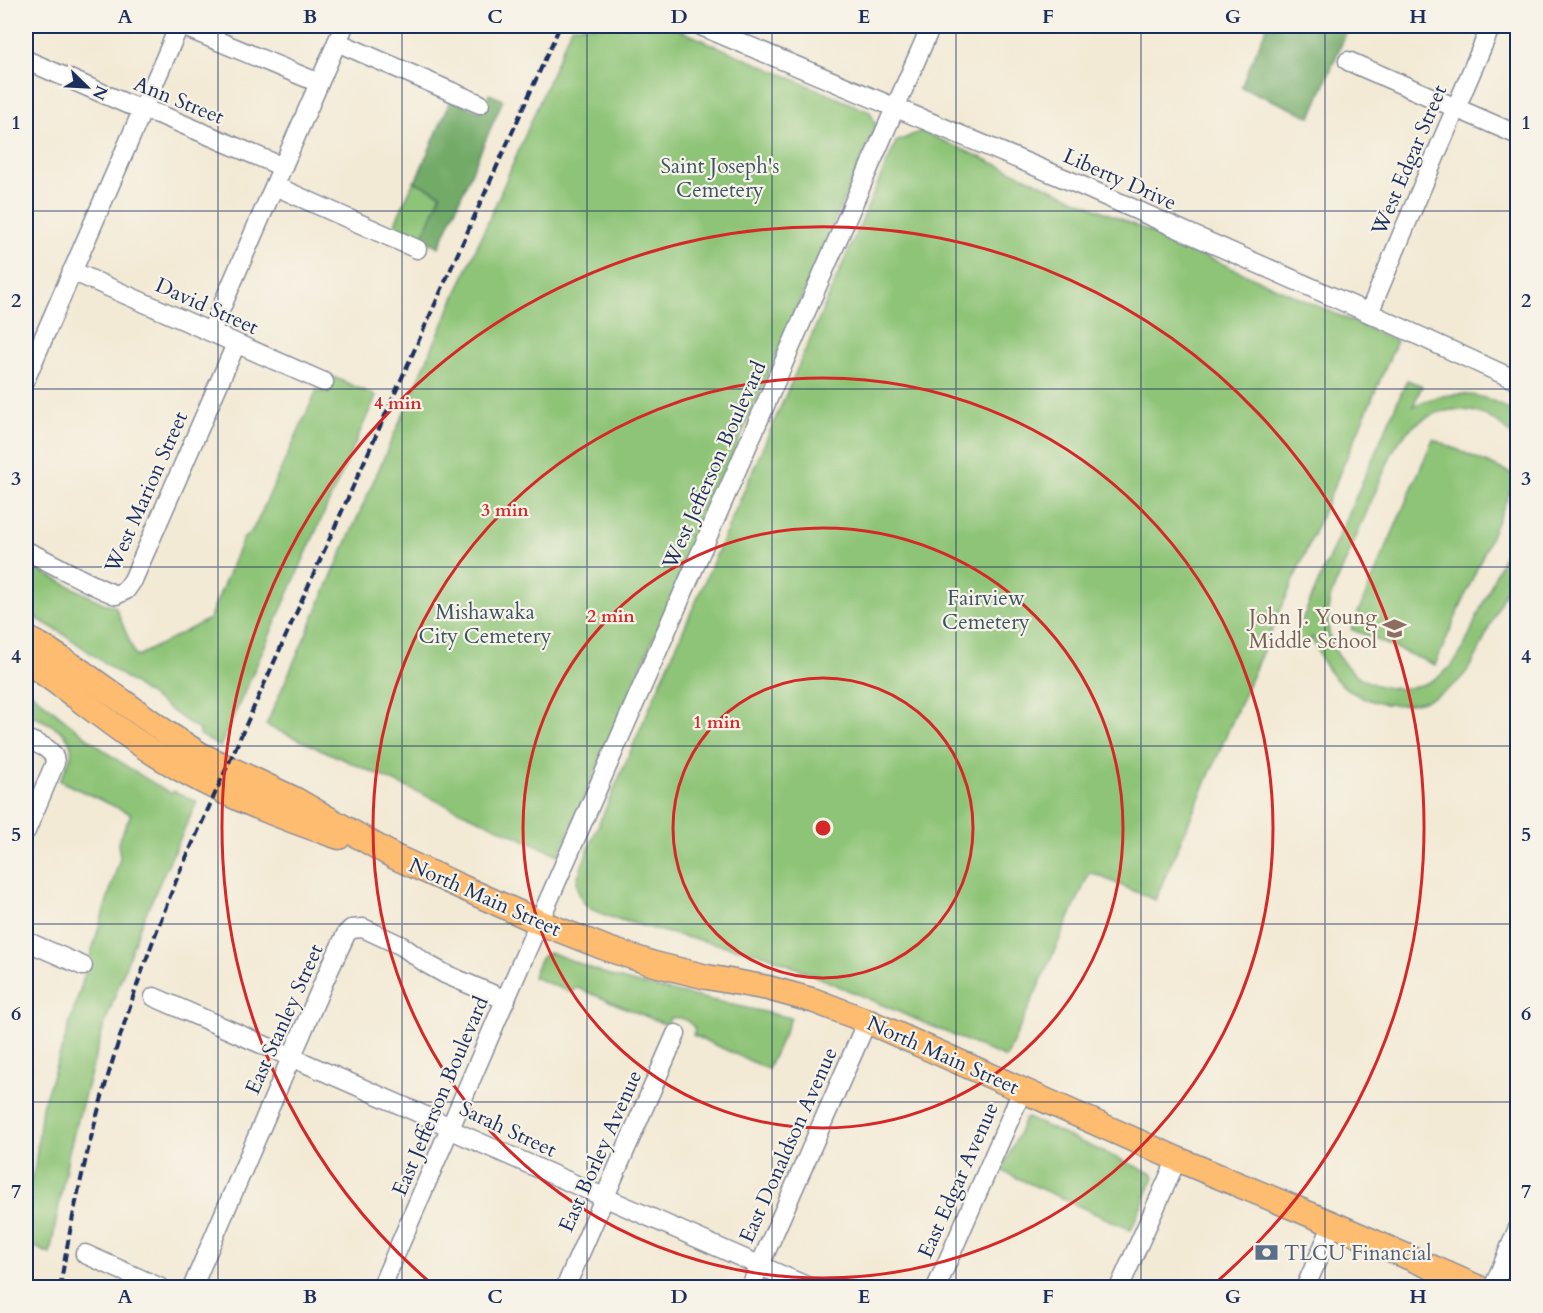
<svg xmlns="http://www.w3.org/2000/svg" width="1543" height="1313" viewBox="0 0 1543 1313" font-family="Cardo,serif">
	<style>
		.green { fill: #8ec477; stroke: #547a6a; stroke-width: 1.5 }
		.forest { fill: #72aa68; stroke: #466c63; stroke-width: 1.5 }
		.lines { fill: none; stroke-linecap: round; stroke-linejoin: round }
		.minor-casing { stroke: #878c9a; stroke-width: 21 }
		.major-casing { stroke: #878c9a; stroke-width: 27 }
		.minor { stroke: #fff; stroke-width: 18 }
		.major { stroke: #febc70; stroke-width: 24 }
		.rail { stroke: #1b2f5e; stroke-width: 4; stroke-dasharray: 9 4.5; stroke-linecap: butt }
		.grid { fill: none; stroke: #1b2f5e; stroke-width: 1.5; stroke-opacity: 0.55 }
		.ring { fill: none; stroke: #d62828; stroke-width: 3 }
		.labels { text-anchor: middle; stroke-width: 4.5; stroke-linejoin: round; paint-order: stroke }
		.street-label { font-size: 21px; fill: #1b2f5e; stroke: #f7f3e8 }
		.park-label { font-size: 21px; fill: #385464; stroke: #f7f3e8 }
		.education-label { font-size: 21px; fill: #785e54; stroke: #f7f3e8; text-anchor: end }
		.service-label { font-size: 21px; fill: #4e5e75; stroke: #f7f3e8; text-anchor: start }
		.centre { fill: #d62828; stroke: #f7f3e8; stroke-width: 3 }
		.ring-label { font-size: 18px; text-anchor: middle; font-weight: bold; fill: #d62828; stroke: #f7f3e8; stroke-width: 4.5; stroke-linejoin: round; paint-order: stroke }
		.neatline { fill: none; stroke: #1b2f5e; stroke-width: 2 }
		.grid-label { font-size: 20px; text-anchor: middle; font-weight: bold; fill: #1b2f5e }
	</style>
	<rect width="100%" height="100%" fill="#f7f3e8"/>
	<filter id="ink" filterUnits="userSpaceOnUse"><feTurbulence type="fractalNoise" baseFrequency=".0167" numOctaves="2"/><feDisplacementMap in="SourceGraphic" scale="12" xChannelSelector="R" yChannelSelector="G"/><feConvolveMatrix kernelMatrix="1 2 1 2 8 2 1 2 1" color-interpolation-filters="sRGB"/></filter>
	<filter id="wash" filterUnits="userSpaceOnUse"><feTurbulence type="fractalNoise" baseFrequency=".008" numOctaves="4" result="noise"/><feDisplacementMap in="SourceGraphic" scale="24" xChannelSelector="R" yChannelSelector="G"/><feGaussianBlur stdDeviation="1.35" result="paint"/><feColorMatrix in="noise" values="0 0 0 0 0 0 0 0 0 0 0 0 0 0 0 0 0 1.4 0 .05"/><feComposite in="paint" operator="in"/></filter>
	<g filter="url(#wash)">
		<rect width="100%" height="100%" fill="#f3ead5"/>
		<g class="green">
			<polygon points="572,26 670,26 870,112 876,125 559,855 266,725 494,208"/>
			<polygon points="921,131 1397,341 1155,900 1090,872 1006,1058 766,955 676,935 610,917 591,909 583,902 578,891 577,879 591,842 896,142"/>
			<polygon points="414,181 441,194 422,239 395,228 396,221"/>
			<polygon points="329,375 376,396 220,747 199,734 200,731 65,635 26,612 26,564 103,603 115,606 136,657 209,619 243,539 251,532 257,522 317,390 322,392"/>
			<path d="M1407 380 1422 386 1413 406C1449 389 1487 389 1517 417V442C1481 393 1417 402 1391 455L1330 598C1327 613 1326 628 1332 643 1351 693 1417 704 1452 665 1465 650 1471 630 1479 612 1492 583 1505 553 1517 524V564L1479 651C1472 665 1464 678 1451 687 1414 716 1356 709 1328 670 1321 660 1316 649 1312 637L1309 645 1294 638Z"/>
			<polygon points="1433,439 1517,476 1435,665 1351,629"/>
			<path d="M26 688C72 726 118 765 171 793L174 791 197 802 164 873 139 929 103 1029 69 1151 50 1254 26 1243V1195L35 1167 42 1107 65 1039 120 858 118 843 131 814 60 781C63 773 69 763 71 755 76 730 42 721 26 713Z"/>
			<path d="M549 953 555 954 611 976 635 983 791 1018 768 1069 693 1035 695 1029C689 1020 680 1016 670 1018L667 1025 575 987 572 993 533 977C537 967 539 956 549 953Z"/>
			<polygon points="1027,1118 1153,1174 1154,1177 1131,1230 1002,1171 1025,1119"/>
		</g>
		<g class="forest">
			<polygon points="1267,26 1349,26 1311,117 1241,87"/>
			<polygon points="489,94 503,100 439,247 422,239 441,194 415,182 451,100 480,112"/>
		</g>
	</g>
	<g filter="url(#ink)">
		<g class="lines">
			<defs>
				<g id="minor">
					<polyline points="182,26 319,83"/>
					<polyline points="701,26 1080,185 1369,313 1518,381"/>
					<polyline points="337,42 480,104"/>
					<polyline points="26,60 127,104 161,115 283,167"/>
					<polyline points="1348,61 1518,135"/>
					<polyline points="275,186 417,249"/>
					<polyline points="72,271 324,382"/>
					<polyline points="1369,313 1405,227 1491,26"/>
					<polyline points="211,331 344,26"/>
					<polyline points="26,378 179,26"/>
					<path d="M26 551C56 564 84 583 116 595L126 590 133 580 236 344"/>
					<path d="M26 739C37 744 55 748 55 763L26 831"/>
					<polyline points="26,941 83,966"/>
					<polyline points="154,997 444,1124 458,1133 811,1288"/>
					<polyline points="85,1254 161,1288"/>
					<polyline points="192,1288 325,979 346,934 351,929 363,928 402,946 427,964 445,974 506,1000"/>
					<polyline points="381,1288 539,922 931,26"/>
					<polyline points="565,1288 676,1034"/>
					<polyline points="750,1288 867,1021"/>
					<polyline points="936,1288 1022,1091"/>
					<polyline points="1119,1288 1177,1159"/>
					<polyline points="1305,1288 1333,1224"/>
					<polyline points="1493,1288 1518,1228"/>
				</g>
				<g id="major">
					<polyline points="26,638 43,647 79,670 168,734 201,755 294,799 395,857 539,922 608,949 654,964 707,977 768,988 815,1001 867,1021 1177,1159 1333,1224 1479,1288"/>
					<path d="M26 661C72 691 113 728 160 757 216 792 277 816 339 837"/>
				</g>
			</defs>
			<use href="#minor" class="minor-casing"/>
			<use href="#major" class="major-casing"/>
			<use href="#minor" class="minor"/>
			<use href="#major" class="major"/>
			<path class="rail" d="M60 1288C83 1143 124 1011 178 876L560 26"/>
		</g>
	</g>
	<path class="grid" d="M218 26V1288M402 26V1288M587 26V1288M772 26V1288M956 26V1288M1141 26V1288M1325 26V1288M26 211H1518M26 389H1518M26 567H1518M26 746H1518M26 924H1518M26 1102H1518"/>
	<g class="ring">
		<circle cx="823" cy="828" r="150"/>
		<circle cx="823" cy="828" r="300"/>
		<circle cx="823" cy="828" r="450"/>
		<path d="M433 1285A601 601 0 1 1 1213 1285"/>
	</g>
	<defs>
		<symbol id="school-bare" viewBox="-9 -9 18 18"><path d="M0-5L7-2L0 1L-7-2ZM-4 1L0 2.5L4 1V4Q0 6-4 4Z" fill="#8d6e63" stroke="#f7f3e8" stroke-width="2.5" paint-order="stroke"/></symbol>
		<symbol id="bank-bare" viewBox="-9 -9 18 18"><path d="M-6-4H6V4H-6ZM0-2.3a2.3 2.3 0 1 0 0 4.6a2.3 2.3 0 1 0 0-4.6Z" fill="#5c6f8a" stroke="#f7f3e8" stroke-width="2.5" paint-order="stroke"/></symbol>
	</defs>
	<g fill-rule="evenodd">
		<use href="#school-bare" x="1378" y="612" width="33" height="33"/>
		<use href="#bank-bare" x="1250" y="1236" width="33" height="33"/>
	</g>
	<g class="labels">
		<g class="street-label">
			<text transform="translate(179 100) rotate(22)" y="7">Ann Street</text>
			<text transform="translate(1409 160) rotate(-67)" y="7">West Edgar Street</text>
			<text transform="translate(1120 179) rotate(24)" y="7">Liberty Drive</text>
			<text transform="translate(207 306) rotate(24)" y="7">David Street</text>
			<text transform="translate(714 465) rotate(-66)" y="7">West Jefferson Boulevard</text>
			<text transform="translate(146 492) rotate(-66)" y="7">West Marion Street</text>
			<text transform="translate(485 897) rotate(24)" y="7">North Main Street</text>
			<text transform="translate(284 1019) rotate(-66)" y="7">East Stanley Street</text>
			<text transform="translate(943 1055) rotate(24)" y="7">North Main Street</text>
			<text transform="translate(440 1096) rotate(-67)" y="7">East Jefferson Boulevard</text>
			<text transform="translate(508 1129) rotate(25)" y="7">Sarah Street</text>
			<text transform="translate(788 1145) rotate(-66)" y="7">East Donaldson Avenue</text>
			<text transform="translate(600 1151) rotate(-66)" y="7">East Borley Avenue</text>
			<text transform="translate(958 1180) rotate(-66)" y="7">East Edgar Avenue</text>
		</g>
		<g class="park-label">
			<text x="720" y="173">Saint Joseph's<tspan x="720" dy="24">Cemetery</tspan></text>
			<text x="986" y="605">Fairview<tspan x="986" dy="24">Cemetery</tspan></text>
			<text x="485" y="619">Mishawaka<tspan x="485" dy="24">City Cemetery</tspan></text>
		</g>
		<g class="education-label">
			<text x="1377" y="624">John J. Young<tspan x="1377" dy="24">Middle School</tspan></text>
		</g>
		<g class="service-label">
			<text x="1284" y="1260">TLCU Financial</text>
		</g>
	</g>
	<circle cx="823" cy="828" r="9" class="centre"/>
	<g class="ring-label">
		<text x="398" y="409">4 min</text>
		<text x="505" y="516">3 min</text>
		<text x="611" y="622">2 min</text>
		<text x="717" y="728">1 min</text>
	</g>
	<rect width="1543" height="1313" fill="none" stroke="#f7f3e8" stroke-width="66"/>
	<g transform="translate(87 87) rotate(114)" stroke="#f7f3e8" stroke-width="4.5" paint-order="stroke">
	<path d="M0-4.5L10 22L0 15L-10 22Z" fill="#1b2f5e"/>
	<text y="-9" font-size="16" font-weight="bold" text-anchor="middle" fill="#1b2f5e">N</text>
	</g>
	<rect x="33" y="33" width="1477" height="1247" class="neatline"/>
	<g class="grid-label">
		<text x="125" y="23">A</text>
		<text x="310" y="23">B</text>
		<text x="495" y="23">C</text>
		<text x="679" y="23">D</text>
		<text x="864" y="23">E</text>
		<text x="1048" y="23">F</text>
		<text x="1233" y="23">G</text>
		<text x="1418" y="23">H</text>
		<text x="16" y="129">1</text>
		<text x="1526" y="129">1</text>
		<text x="16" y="307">2</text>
		<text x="1526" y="307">2</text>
		<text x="16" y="485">3</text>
		<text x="1526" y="485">3</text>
		<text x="16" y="663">4</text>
		<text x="1526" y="663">4</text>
		<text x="16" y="841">5</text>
		<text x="1526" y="841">5</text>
		<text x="16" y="1020">6</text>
		<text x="1526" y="1020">6</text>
		<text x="16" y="1198">7</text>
		<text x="1526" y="1198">7</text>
		<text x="125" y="1303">A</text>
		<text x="310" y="1303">B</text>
		<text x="495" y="1303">C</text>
		<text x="679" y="1303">D</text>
		<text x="864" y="1303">E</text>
		<text x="1048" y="1303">F</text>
		<text x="1233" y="1303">G</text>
		<text x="1418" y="1303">H</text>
	</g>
</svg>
